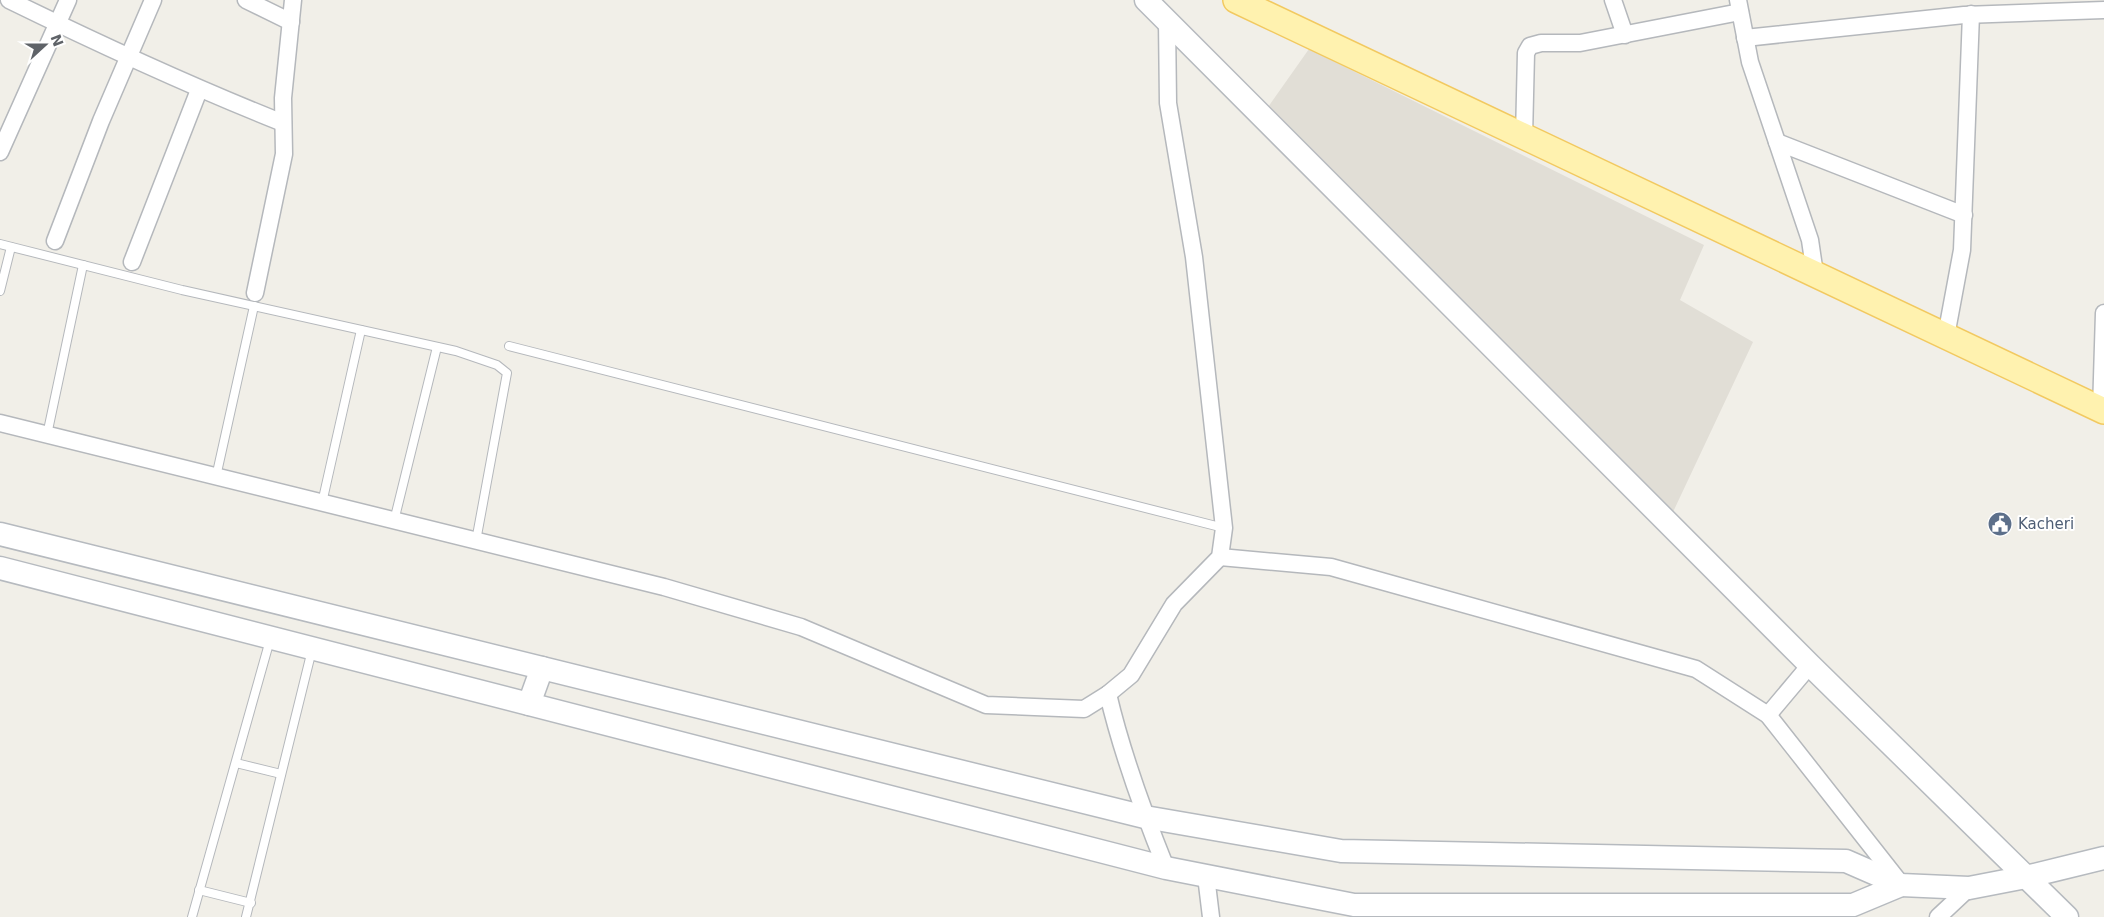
<svg xmlns="http://www.w3.org/2000/svg" width="2104" height="917" viewBox="0 0 2104 917" font-family="'DejaVu Sans',sans-serif">
	<style>
		.education { fill: #e1ded6 }
		.lines { fill: none; stroke-linecap: round; stroke-linejoin: round }
		.lane-casing { stroke: #b5b8bc; stroke-width: 10 }
		.street-casing { stroke: #b5b8bc; stroke-width: 19 }
		.secondary-casing { stroke: #b6babf; stroke-width: 25 }
		.primary-casing { stroke: #f2c960; stroke-width: 28 }
		.lane { stroke: #fff; stroke-width: 8 }
		.street { stroke: #fff; stroke-width: 16 }
		.secondary { stroke: #fff; stroke-width: 22 }
		.primary { stroke: #fff2af; stroke-width: 25 }
		.labels { text-anchor: middle; stroke-width: 4; stroke-linejoin: round; paint-order: stroke }
		.service-label { font-size: 15px; fill: #4e5e75; stroke: #fff; text-anchor: start }
	</style>
	<rect width="100%" height="100%" fill="#f1efe8"/>
	<polygon class="education" points="1309,49 1704,245 1680,300 1753,342 1673,512 1266,110"/>
	<g class="lines">
		<defs>
			<g id="lane">
				<polyline points="0,244 182,290 456,351 497,365 507,373 476,541"/>
				<polyline points="0,291 11,247"/>
				<polyline points="509,346 1224,528"/>
				<polyline points="47,435 83,265"/>
				<polyline points="216,477 254,306"/>
				<polyline points="322,503 361,330"/>
				<polyline points="394,521 437,347"/>
				<polyline points="236,763 281,774"/>
				<polyline points="199,890 251,903"/>
				<polyline points="192,917 270,640"/>
				<polyline points="246,917 312,650"/>
			</g>
			<g id="street">
				<path d="M9 0C99 44 190 86 283 123"/>
				<polyline points="246,0 291,22"/>
				<polyline points="1613,0 1625,35"/>
				<polyline points="1738,0 1750,62 1810,240 1815,274"/>
				<polyline points="1745,38 1964,15 2104,10"/>
				<polyline points="1524,137 1526,53 1530,46 1541,43 1580,43 1740,12"/>
				<polyline points="1777,142 1964,215"/>
				<polyline points="0,152 68,0"/>
				<polyline points="55,241 101,121 153,0"/>
				<polyline points="132,262 199,90"/>
				<polyline points="255,293 284,154 283,98 293,0"/>
				<polyline points="1946,336 1962,250 1971,14"/>
				<polyline points="2101,410 2104,313"/>
				<polyline points="0,423 664,587 801,627 986,705 1084,709 1108,694 1131,675 1174,604 1220,557 1224,528 1194,257 1168,103 1167,22"/>
				<polyline points="1220,557 1331,567 1696,669 1768,715 1901,884"/>
				<path d="M1108 694C1122 754 1143 811 1166 868"/>
				<polyline points="1768,715 1810,665"/>
				<polyline points="1206,876 1211,917"/>
				<polyline points="1938,917 1969,888"/>
			</g>
			<g id="secondary">
				<polyline points="1146,0 1810,665 2067,917"/>
				<polyline points="0,534 1145,817 1341,851 1846,861 1901,885 1969,888 2026,877 2104,858"/>
				<polyline points="0,568 1166,868 1354,905 1853,905 1901,885"/>
				<polyline points="529,704 542,668"/>
			</g>
			<polyline id="primary" points="1236,0 2104,411"/>
		</defs>
		<use href="#lane" class="lane-casing"/>
		<use href="#street" class="street-casing"/>
		<use href="#secondary" class="secondary-casing"/>
		<use href="#primary" class="primary-casing"/>
		<use href="#lane" class="lane"/>
		<use href="#street" class="street"/>
		<use href="#secondary" class="secondary"/>
		<use href="#primary" class="primary"/>
	</g>
	<defs>
		<symbol id="civic-disc" viewBox="-11 -11 22 22"><circle r="9.5" fill="#5c6f8a" stroke="#fff"/><path d="M-.6-6.5H3V-4.5H.6V-3L4-1V1h2V6H-6V1h2V-1L-.6-3ZM-1.2 2.5V6h2.4V2.5Z" fill="#fff"/></symbol>
	</defs>
	<g fill-rule="evenodd">
		<use href="#civic-disc" x="1986" y="510" width="28" height="28"/>
	</g>
	<g class="labels">
		<g class="service-label">
			<text x="2018" y="529">Kacheri</text>
		</g>
	</g>
	<g transform="translate(45 45) rotate(69)" stroke="#ffffff" stroke-width="4" paint-order="stroke">
	<path d="M0-4L9 19L0 12L-9 19Z" fill="#5f6368"/>
	<text y="-8" font-size="14" font-weight="bold" text-anchor="middle" fill="#5f6368">N</text>
	</g>
</svg>
